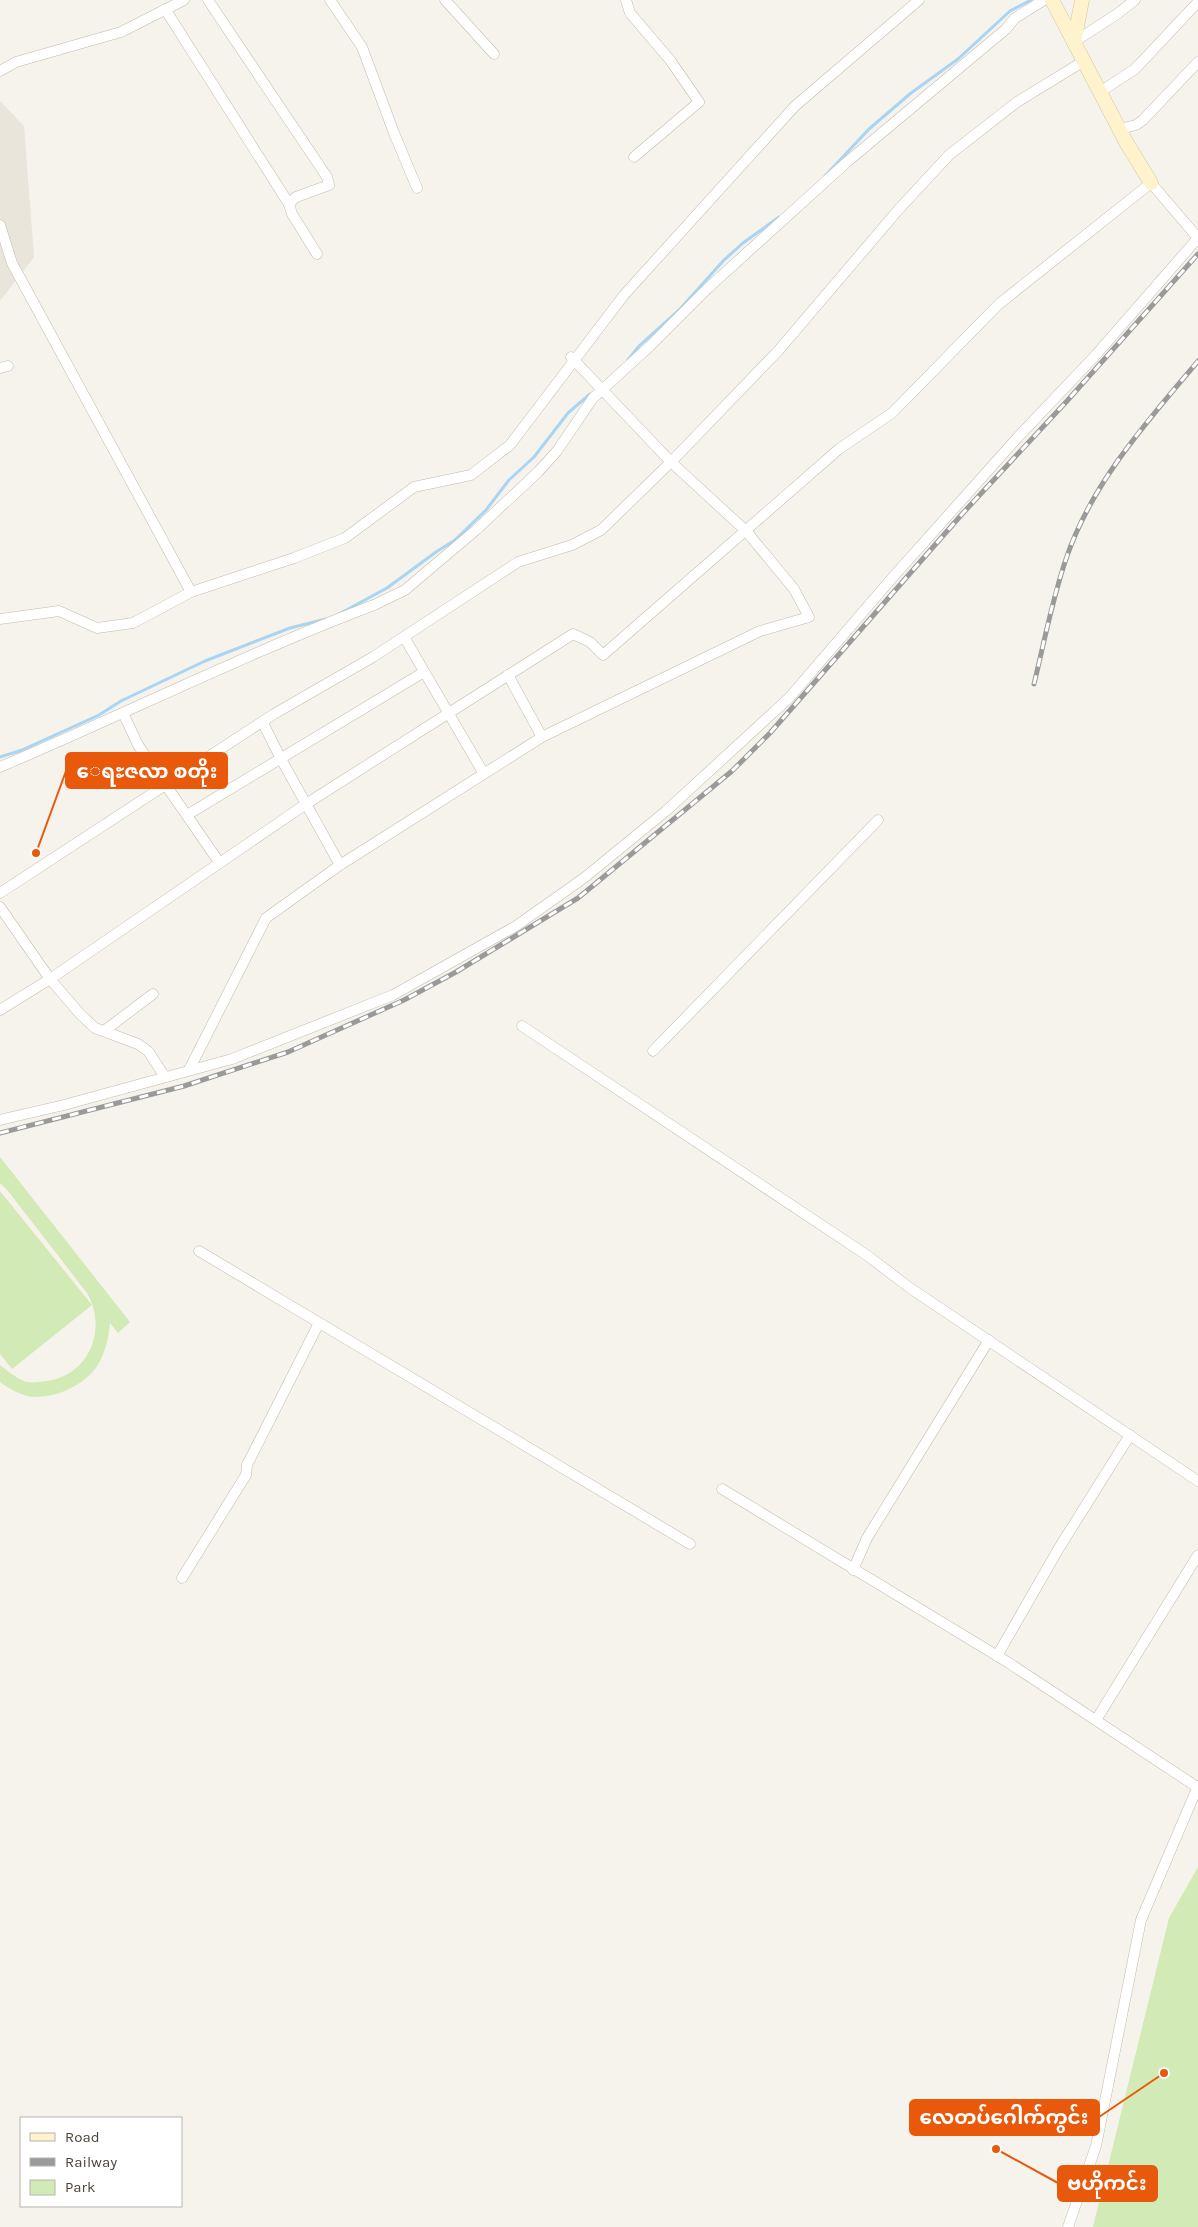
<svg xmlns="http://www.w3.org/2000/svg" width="1198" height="2227" viewBox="0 0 1198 2227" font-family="Karla,'Noto Sans Myanmar',sans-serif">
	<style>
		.residential { fill: #eae5da }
		.green { fill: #d2eab5 }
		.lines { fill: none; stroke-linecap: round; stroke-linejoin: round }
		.stream { stroke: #a9d4f2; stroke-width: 3 }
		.street-casing { stroke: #c2bbae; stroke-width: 11 }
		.secondary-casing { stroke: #d6c79b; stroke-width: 15 }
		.street { stroke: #fff; stroke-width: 10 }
		.secondary { stroke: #fff3cd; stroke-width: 14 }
		.rail-casing { stroke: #9a9a9a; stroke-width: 5 }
		.rail { stroke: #fff; stroke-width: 3; stroke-dasharray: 9; stroke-linecap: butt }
		.leader { fill: none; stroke: #e8590c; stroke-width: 2 }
		.callout-dot { fill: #e8590c; stroke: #fff; stroke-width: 2 }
		.callout { fill: #e8590c; stroke: #e8590c; stroke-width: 2 }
		.callout-label { font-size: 20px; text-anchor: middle; font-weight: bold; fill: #fff }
	</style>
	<rect width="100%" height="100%" fill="#f6f3ec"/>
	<polygon class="residential" points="0,101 24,126 34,257 0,301"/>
	<g class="green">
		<path d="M0 1157 130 1322 118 1333 110 1323C109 1335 106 1350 100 1361 89 1383 60 1397 35 1397 24 1397 9 1389 0 1382V1365C8 1372 17 1378 26 1382 32 1383 40 1382 46 1381 89 1376 108 1329 87 1293L8 1191 0 1183Z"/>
		<polygon points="0,1191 92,1305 12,1369 0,1354"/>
		<polygon points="1198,1867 1198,2227 1093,2227 1169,1918"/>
	</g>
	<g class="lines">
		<g class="stream">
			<polyline points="825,176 869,129 911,93 958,59 1010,11 1031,0"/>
			<polyline points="628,360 639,346 680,309 724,260 743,243 779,217"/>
			<polyline points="339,614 387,588 436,552 455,540 486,510 509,480 534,457 568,413 590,394"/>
			<polyline points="0,757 22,750 99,715 121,701 205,661 290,628 326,619"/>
		</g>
		<defs>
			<g id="street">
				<polyline points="208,0 327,177 329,185 296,197 289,204 292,214 317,254"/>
				<polyline points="330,0 362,47 394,133 417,188"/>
				<polyline points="445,0 494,54"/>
				<polyline points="626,0 630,13 670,60 699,102 634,157"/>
				<polyline points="165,9 289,204"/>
				<polyline points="1074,42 1117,14 1135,0"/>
				<polyline points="0,71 16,62 121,32 184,0"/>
				<polyline points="1100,92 1135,69 1198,2"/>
				<polyline points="1120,129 1136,125 1143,120 1198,62"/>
				<polyline points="0,225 12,263 191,592"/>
				<polyline points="0,368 8,366"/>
				<polyline points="0,619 59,611 97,628 133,623 191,592 294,558 345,538 414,487 471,475 510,445 624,295 795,106 919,0"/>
				<polyline points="404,637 484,774"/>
				<polyline points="508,675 542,737"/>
				<polyline points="123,713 138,745 219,862"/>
				<polyline points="263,723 281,759 340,865"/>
				<path d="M0 767C125 714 247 653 374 605L405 590 476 530 538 472 557 451 593 398 650 346 708 288 847 162 1006 29 1015 18 1044 0"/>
				<polyline points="187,815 424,672"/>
				<polyline points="0,893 274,714 373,657 518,562 572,545 601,530 671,462 778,351 899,209 949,155 1017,102 1084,61"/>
				<polyline points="0,907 50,979 80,1014 95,1028 138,1044 148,1051 165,1077"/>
				<polyline points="0,1010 50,979 306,804 573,634 590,642 603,655 839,449 892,413 999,304 1151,183 1198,238"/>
				<polyline points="522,1026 868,1256 910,1288 1198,1481"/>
				<polyline points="104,1031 153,994"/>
				<polyline points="653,1051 878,820"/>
				<polyline points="189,1070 266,918 340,865 542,737 760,631 809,617 794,589 746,531 671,462 571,357"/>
				<polyline points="0,1120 64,1105 232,1059 393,995 516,926 584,878 666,811 789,698 893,577 1018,437 1094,357 1198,238"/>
				<polyline points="199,1251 690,1544"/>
				<polyline points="722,1489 1009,1663 1197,1787"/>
				<polyline points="853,1570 867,1538 989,1340"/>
				<polyline points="182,1578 246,1475 247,1465 319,1323"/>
				<polyline points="997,1656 1059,1548 1130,1435"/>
				<polyline points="1096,1720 1198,1555"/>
				<polyline points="1068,2227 1096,2146 1141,1920 1198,1786"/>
			</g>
			<g id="secondary">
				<polyline points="1052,0 1126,142 1151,183"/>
				<polyline points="1074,42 1082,0"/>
			</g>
		</defs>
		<use href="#street" class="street-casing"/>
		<use href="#secondary" class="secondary-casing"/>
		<use href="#street" class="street"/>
		<use href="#secondary" class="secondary"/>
		<defs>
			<g id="rail">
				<path d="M1034 684C1044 643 1052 600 1066 559 1092 482 1147 422 1198 361"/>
				<polyline points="0,1133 184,1086 288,1052 404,1000 456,972 578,898 732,771 770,733 963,513 1067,401 1198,254"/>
			</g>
		</defs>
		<use href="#rail" class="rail-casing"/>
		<use href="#rail" class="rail"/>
	</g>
	<path class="leader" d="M36 853L66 771M1164 2073L1099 2117M996 2149L1058 2183"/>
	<g class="callout-dot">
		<circle cx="36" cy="853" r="5"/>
		<circle cx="1164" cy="2073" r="5"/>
		<circle cx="996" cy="2149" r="5"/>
	</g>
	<g class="callout">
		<rect x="66" y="753" width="161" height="35" rx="5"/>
		<rect x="910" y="2100" width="189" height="35" rx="5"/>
		<rect x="1058" y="2166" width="99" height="35" rx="5"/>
	</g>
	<g class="callout-label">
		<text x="147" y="778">ေရႊဇလာ စတိုး</text>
		<text x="1004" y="2124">လေတပ်ဂေါက်ကွင်း</text>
		<text x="1107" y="2190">ဗဟိုကင်း</text>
	</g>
	<rect x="20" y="2117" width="162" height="90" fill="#ffffff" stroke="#b7b4b0"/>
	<rect x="30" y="2133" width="25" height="8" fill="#fff3cd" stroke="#b7b4b0"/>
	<text x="65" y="2142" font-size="15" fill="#4b4439">Road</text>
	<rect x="30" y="2158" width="25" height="8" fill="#9a9a9a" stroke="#b7b4b0"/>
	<text x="65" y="2167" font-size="15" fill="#4b4439">Railway</text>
	<rect x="30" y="2180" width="25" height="15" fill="#d2eab5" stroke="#b7b4b0"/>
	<text x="65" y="2192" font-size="15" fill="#4b4439">Park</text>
</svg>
